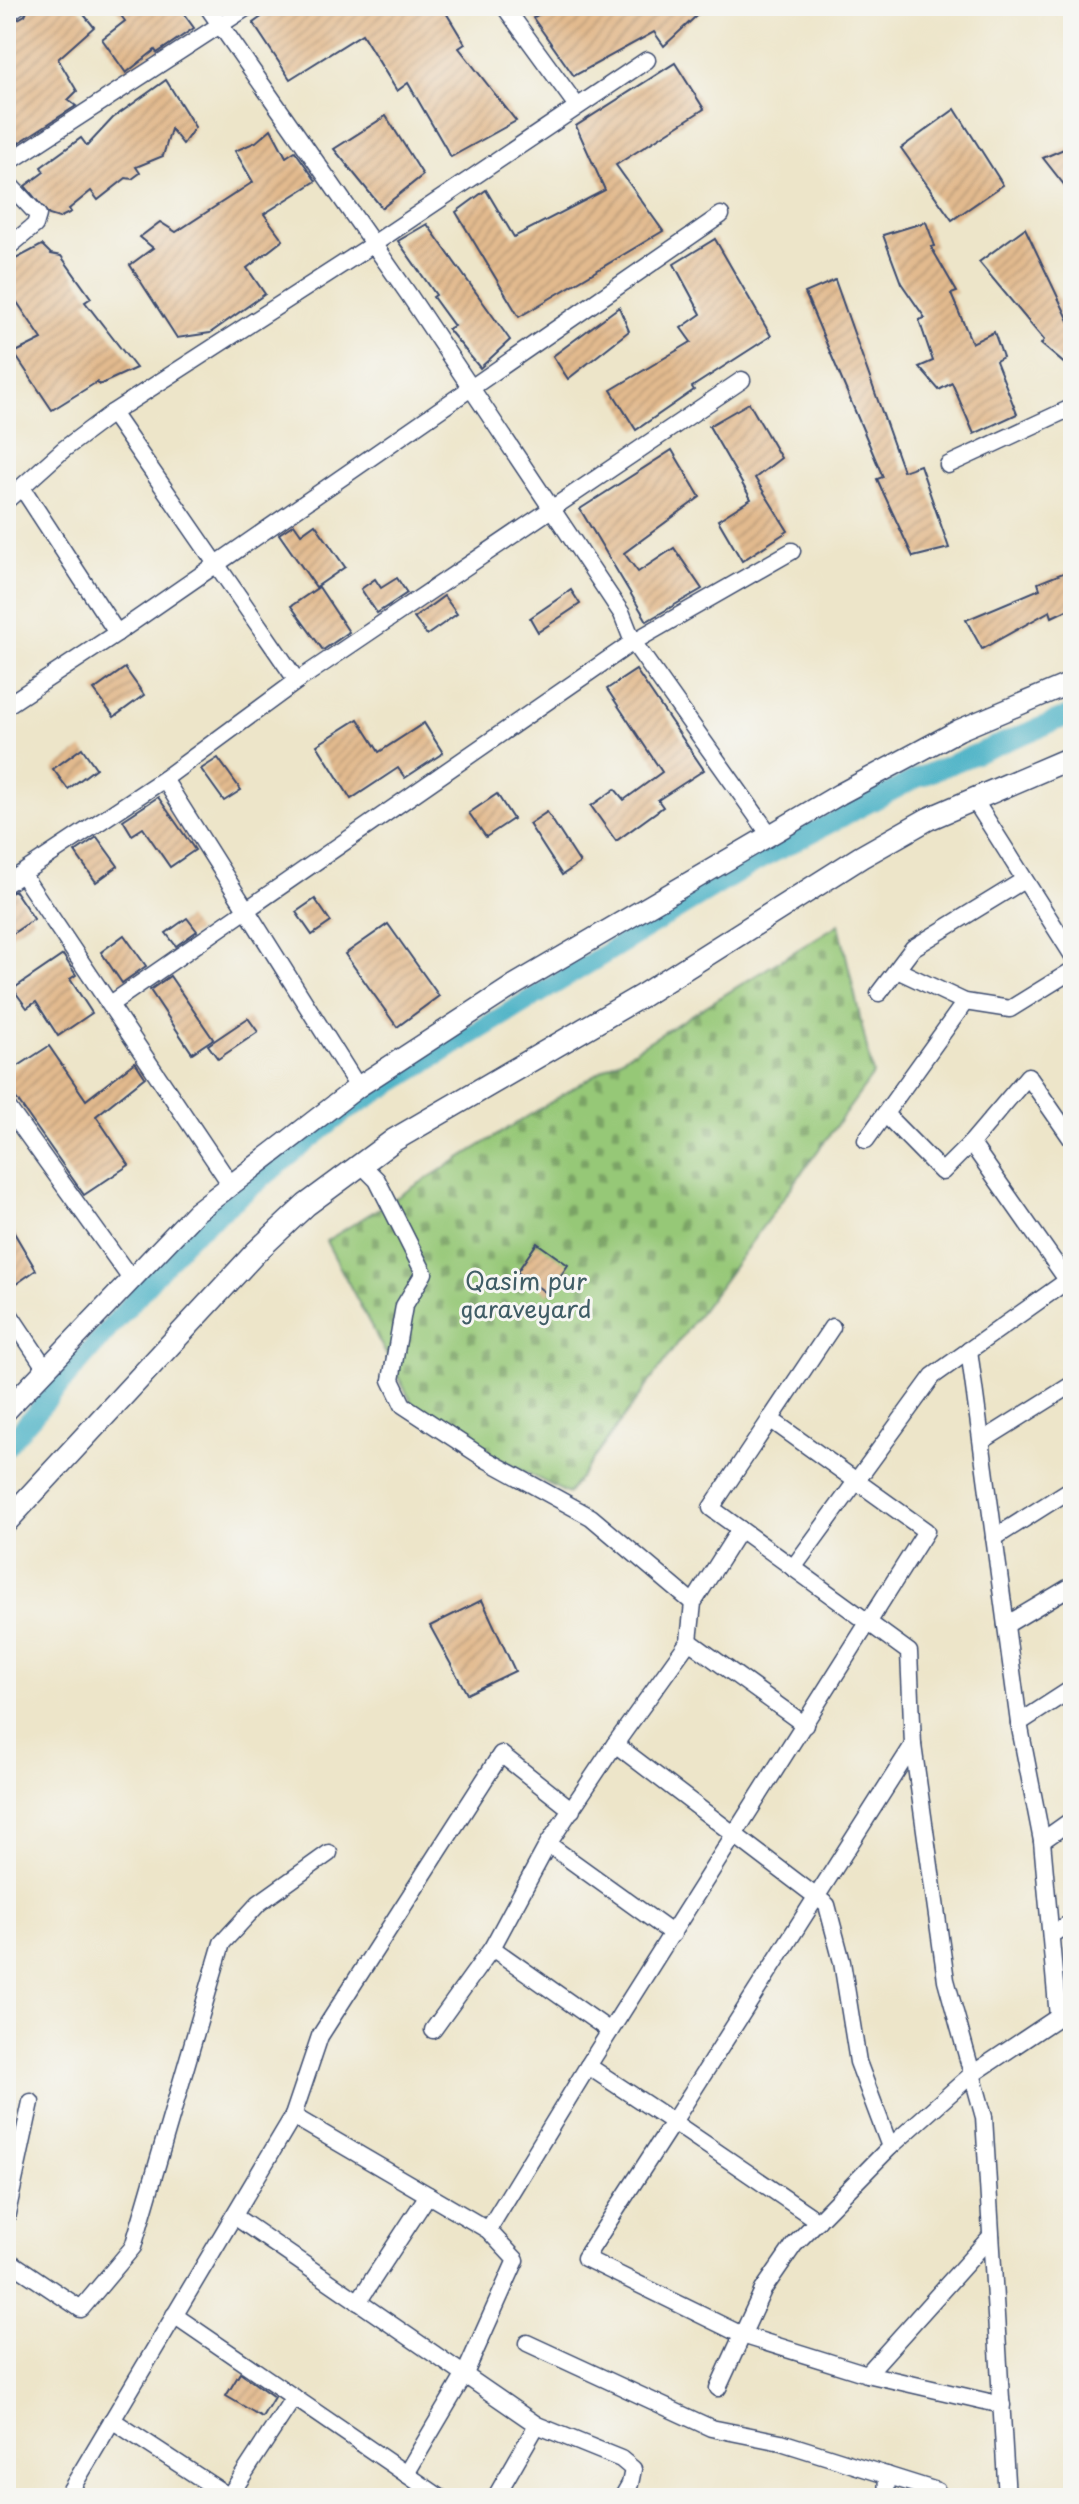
<svg xmlns="http://www.w3.org/2000/svg" width="1079" height="2504" viewBox="0 0 1079 2504" font-family="'Playpen Sans',sans-serif">
	<style>
		.cemetery { fill: url(#cemetery-stones); stroke: #587c6a; stroke-width: 2 }
		.lines { fill: none; stroke-linecap: round; stroke-linejoin: round }
		.canal { stroke: #47b0c5; stroke-width: 20 }
		.building { fill: url(#building-hatch) }
		.minor-casing { stroke: #3a4a6e; stroke-width: 19 }
		.tertiary-casing { stroke: #3a4a6e; stroke-width: 23 }
		.secondary-casing { stroke: #3a4a6e; stroke-width: 25 }
		.minor { stroke: #fff; stroke-width: 16 }
		.tertiary { stroke: #fff; stroke-width: 20 }
		.secondary { stroke: #fff; stroke-width: 22 }
		.labels { text-anchor: middle; stroke-width: 6; stroke-linejoin: round; paint-order: stroke }
		.park-label { font-size: 24px; fill: #405d66; stroke: #f6f6f2 }
	</style>
	<defs>
		<pattern id="cemetery-stones" width="16" height="16" patternUnits="userSpaceOnUse" patternTransform="scale(2)"><rect width="16" height="16" fill="#96c877"/><path d="M2 7V4a2 2 0 0 1 4 0v3zM10 15v-3a2 2 0 0 1 4 0v3z" fill="#7aa365"/></pattern>
		<pattern id="building-hatch" width="6" height="6" patternUnits="userSpaceOnUse" patternTransform="scale(2)"><rect width="6" height="6" fill="#e2ba8e"/><path d="M-1 1l2-2M0 6l6-6M5 7l2-2" fill="none" stroke="#c1a07d"/></pattern>
	</defs>
	<rect width="100%" height="100%" fill="#f6f6f2"/>
	<filter id="ink" filterUnits="userSpaceOnUse"><feTurbulence type="fractalNoise" baseFrequency=".0125" numOctaves="2"/><feDisplacementMap in="SourceGraphic" scale="16" xChannelSelector="R" yChannelSelector="G"/><feConvolveMatrix kernelMatrix="1 2 1 2 8 2 1 2 1" color-interpolation-filters="sRGB"/></filter>
	<filter id="wash" filterUnits="userSpaceOnUse"><feTurbulence type="fractalNoise" baseFrequency=".006" numOctaves="4" result="noise"/><feDisplacementMap in="SourceGraphic" scale="32" xChannelSelector="R" yChannelSelector="G"/><feGaussianBlur stdDeviation="1.8" result="paint"/><feColorMatrix in="noise" values="0 0 0 0 0 0 0 0 0 0 0 0 0 0 0 0 0 1.4 0 .05"/><feComposite in="paint" operator="in"/></filter>
	<g filter="url(#wash)">
		<rect width="100%" height="100%" fill="#ede5c9"/>
		<polygon class="cemetery" points="839,924 873,1075 568,1494 420,1418 326,1241"/>
		<g class="lines">
			<polyline class="canal" points="6,1447 187,1239 343,1113 756,862 917,778 1073,714"/>
		</g>
		<g id="blocks">
			<g class="building">
				<polygon points="29,6 77,6 94,27 58,59 77,91 68,100 76,106 6,151 6,26 25,15"/>
				<polygon points="114,6 178,6 194,28 157,53 155,50 126,73 102,39 125,21"/>
				<polygon points="277,6 442,6 465,44 459,48 516,121 451,157 408,83 397,91 362,34 290,79 253,23"/>
				<polygon points="552,6 707,6 664,46 654,32 574,76 533,18"/>
				<polygon points="675,63 704,109 616,165 663,231 519,317 456,212 486,190 514,237 605,190 576,126"/>
				<polygon points="166,80 195,127 183,144 171,129 163,156 136,167 140,173 132,179 126,178 98,200 91,191 69,209 71,212 59,218 49,215 25,186 44,172 41,167 81,138 87,146 113,118"/>
				<polygon points="955,109 1003,185 952,220 901,148"/>
				<polygon points="386,116 423,175 382,208 334,149"/>
				<polygon points="271,129 286,157 295,151 316,181 264,214 283,240 247,268 265,294 210,333 177,338 130,265 153,248 140,237 160,222 176,232 253,182 235,151 256,142"/>
				<polygon points="1073,145 1073,196 1043,158"/>
				<polygon points="926,222 935,246 931,247 957,292 951,294 972,343 994,332 1003,357 996,361 1017,414 974,434 952,383 939,390 919,367 933,361 919,320 925,318 901,283 883,235"/>
				<polygon points="427,224 510,340 480,368 448,329 454,326 433,297 436,295 398,241"/>
				<polygon points="1025,228 1073,329 1073,371 1041,344 1044,340 979,262"/>
				<polygon points="715,239 771,336 692,387 694,390 636,430 611,390 691,342 681,328 701,314 674,264"/>
				<polygon points="42,245 51,254 61,256 91,298 85,302 136,368 99,385 97,382 52,410 14,353 42,339 6,286 6,264"/>
				<polygon points="835,280 903,471 920,465 949,548 913,557 877,479 883,477 805,293"/>
				<polygon points="619,307 629,331 568,379 553,356"/>
				<polygon points="749,403 781,458 755,478 788,531 742,561 718,520 751,499 709,426"/>
				<polygon points="672,450 700,497 624,553 638,572 674,548 702,589 647,621 580,509"/>
				<polygon points="294,524 301,534 315,524 345,567 316,587 279,534"/>
				<polygon points="1073,569 1073,607 1052,617 1050,611 982,649 966,620 1040,589 1038,583"/>
				<polygon points="397,578 407,593 377,613 361,589 375,579 381,588"/>
				<polygon points="319,587 349,632 323,650 291,606"/>
				<polygon points="571,590 580,604 538,632 530,618"/>
				<polygon points="444,596 457,614 427,635 414,618"/>
				<polygon points="125,668 144,695 114,717 94,690"/>
				<polygon points="636,670 704,770 658,800 663,807 616,841 591,806 615,789 624,800 662,772 607,689"/>
				<polygon points="358,719 379,752 424,723 443,753 405,778 398,768 351,799 317,745"/>
				<polygon points="82,748 96,768 68,789 53,769"/>
				<polygon points="218,758 241,790 224,801 201,769"/>
				<polygon points="497,794 513,819 486,837 469,813"/>
				<polygon points="158,797 195,850 170,867 143,828 132,835 123,820"/>
				<polygon points="547,812 580,863 562,875 529,824"/>
				<polygon points="97,837 118,866 96,882 75,852"/>
				<polygon points="15,891 34,919 6,938 6,895"/>
				<polygon points="315,899 331,922 312,935 296,912"/>
				<polygon points="187,918 197,931 176,946 166,933"/>
				<polygon points="388,924 439,996 397,1027 345,954"/>
				<polygon points="124,935 146,966 122,983 101,952"/>
				<polygon points="63,955 76,975 70,979 92,1013 58,1036 36,1002 27,1008 13,989"/>
				<polygon points="170,976 213,1039 192,1053 150,990"/>
				<polygon points="248,1018 258,1032 218,1059 208,1045"/>
				<polygon points="49,1046 86,1100 135,1062 145,1077 96,1116 129,1165 84,1195 6,1084 6,1074"/>
				<polygon points="6,1219 36,1270 6,1291"/>
				<polygon points="537,1243 568,1265 548,1294 517,1272"/>
				<polygon points="482,1600 515,1671 467,1694 430,1626"/>
				<polygon points="240,2373 274,2397 262,2417 226,2396"/>
			</g>
		</g>
	</g>
	<g filter="url(#ink)">
		<use href="#blocks" fill-opacity="0" stroke="#3a4a6e" stroke-width="2"/>
		<g class="lines">
			<defs>
				<g id="minor">
					<polyline points="504,6 577,106"/>
					<polyline points="6,15 18,6"/>
					<polyline points="6,164 249,6"/>
					<polyline points="6,181 38,215 35,225 6,249"/>
					<polyline points="112,413 297,681"/>
					<polyline points="948,465 1073,407"/>
					<polyline points="23,489 117,633"/>
					<polyline points="6,501 64,449 112,413 372,245 647,60"/>
					<polyline points="6,706 117,633 721,215"/>
					<polyline points="164,779 358,1087"/>
					<polyline points="973,798 1073,956"/>
					<polyline points="770,835 633,642 792,551"/>
					<polyline points="22,874 231,1185"/>
					<polyline points="6,884 164,779 297,681 742,380"/>
					<polyline points="897,970 965,1002 1010,1009 1073,970"/>
					<polyline points="879,993 913,948 1024,880"/>
					<polyline points="112,1003 633,642 622,614 409,295 207,6"/>
					<polyline points="6,1105 131,1279"/>
					<polyline points="886,1115 942,1172 971,1143"/>
					<polyline points="866,1140 965,1002"/>
					<polyline points="361,1164 377,1180 424,1273 404,1306 391,1380 403,1405 487,1460 591,1517 693,1603"/>
					<polyline points="1072,1287 971,1143 1028,1076 1073,1141"/>
					<polyline points="6,1309 46,1369"/>
					<polyline points="832,1327 711,1508 909,1652 913,1745 946,1980 984,2117 1007,2498"/>
					<polyline points="969,1350 1019,1723 1042,1841 1058,2017"/>
					<polyline points="770,1419 926,1531 588,2066 673,2122 913,1745"/>
					<polyline points="982,1441 1073,1384"/>
					<polyline points="994,1538 1073,1488"/>
					<polyline points="793,1568 933,1376 1068,1280"/>
					<polyline points="1006,1625 1073,1585"/>
					<polyline points="689,1641 805,1725"/>
					<polyline points="1019,1723 1073,1688"/>
					<polyline points="615,1744 689,1641 693,1603 740,1529"/>
					<polyline points="1042,1841 1073,1819"/>
					<polyline points="548,1844 673,1934"/>
					<polyline points="1051,1935 1073,1921"/>
					<polyline points="492,1948 610,2031"/>
					<polyline points="433,2030 492,1948 548,1844 615,1744 827,1905 842,1962 858,2062 890,2147"/>
					<polyline points="293,2116 320,2036 501,1754 572,1810"/>
					<polyline points="234,2216 537,2425 621,2459 633,2469 630,2484 622,2498"/>
					<polyline points="6,2218 31,2102"/>
					<polyline points="818,2221 673,2122 585,2258 742,2335 867,2374 1002,2405"/>
					<polyline points="488,2230 588,2066"/>
					<polyline points="6,2259 81,2309 133,2247 222,1943 259,1903 329,1853"/>
					<polyline points="358,2302 428,2195"/>
					<polyline points="174,2315 441,2498"/>
					<polyline points="527,2343 711,2428 781,2442 937,2491"/>
					<polyline points="867,2374 991,2236"/>
					<polyline points="718,2388 763,2290 794,2245 890,2147 971,2075 1073,2007"/>
					<polyline points="112,2420 231,2498"/>
					<polyline points="66,2498 293,2116 488,2230 516,2260 464,2376 406,2474"/>
					<polyline points="228,2498 294,2397"/>
					<polyline points="495,2498 537,2425"/>
					<polyline points="886,2498 887,2475"/>
				</g>
				<polyline id="tertiary" points="6,1411 196,1212 358,1087 516,984 840,794 959,730 1073,682"/>
				<polyline id="secondary" points="6,1522 257,1251 306,1205 394,1140 643,995 861,857 928,819 1073,757"/>
			</defs>
			<use href="#minor" class="minor-casing"/>
			<use href="#tertiary" class="tertiary-casing"/>
			<use href="#secondary" class="secondary-casing"/>
			<use href="#minor" class="minor"/>
			<use href="#tertiary" class="tertiary"/>
			<use href="#secondary" class="secondary"/>
		</g>
	</g>
	<g class="labels">
		<g class="park-label">
			<text x="526" y="1290">Qasim pur<tspan x="526" dy="28">garaveyard</tspan></text>
		</g>
	</g>
	<rect width="1079" height="2504" fill="none" stroke="#f6f6f2" stroke-width="32"/>
</svg>
